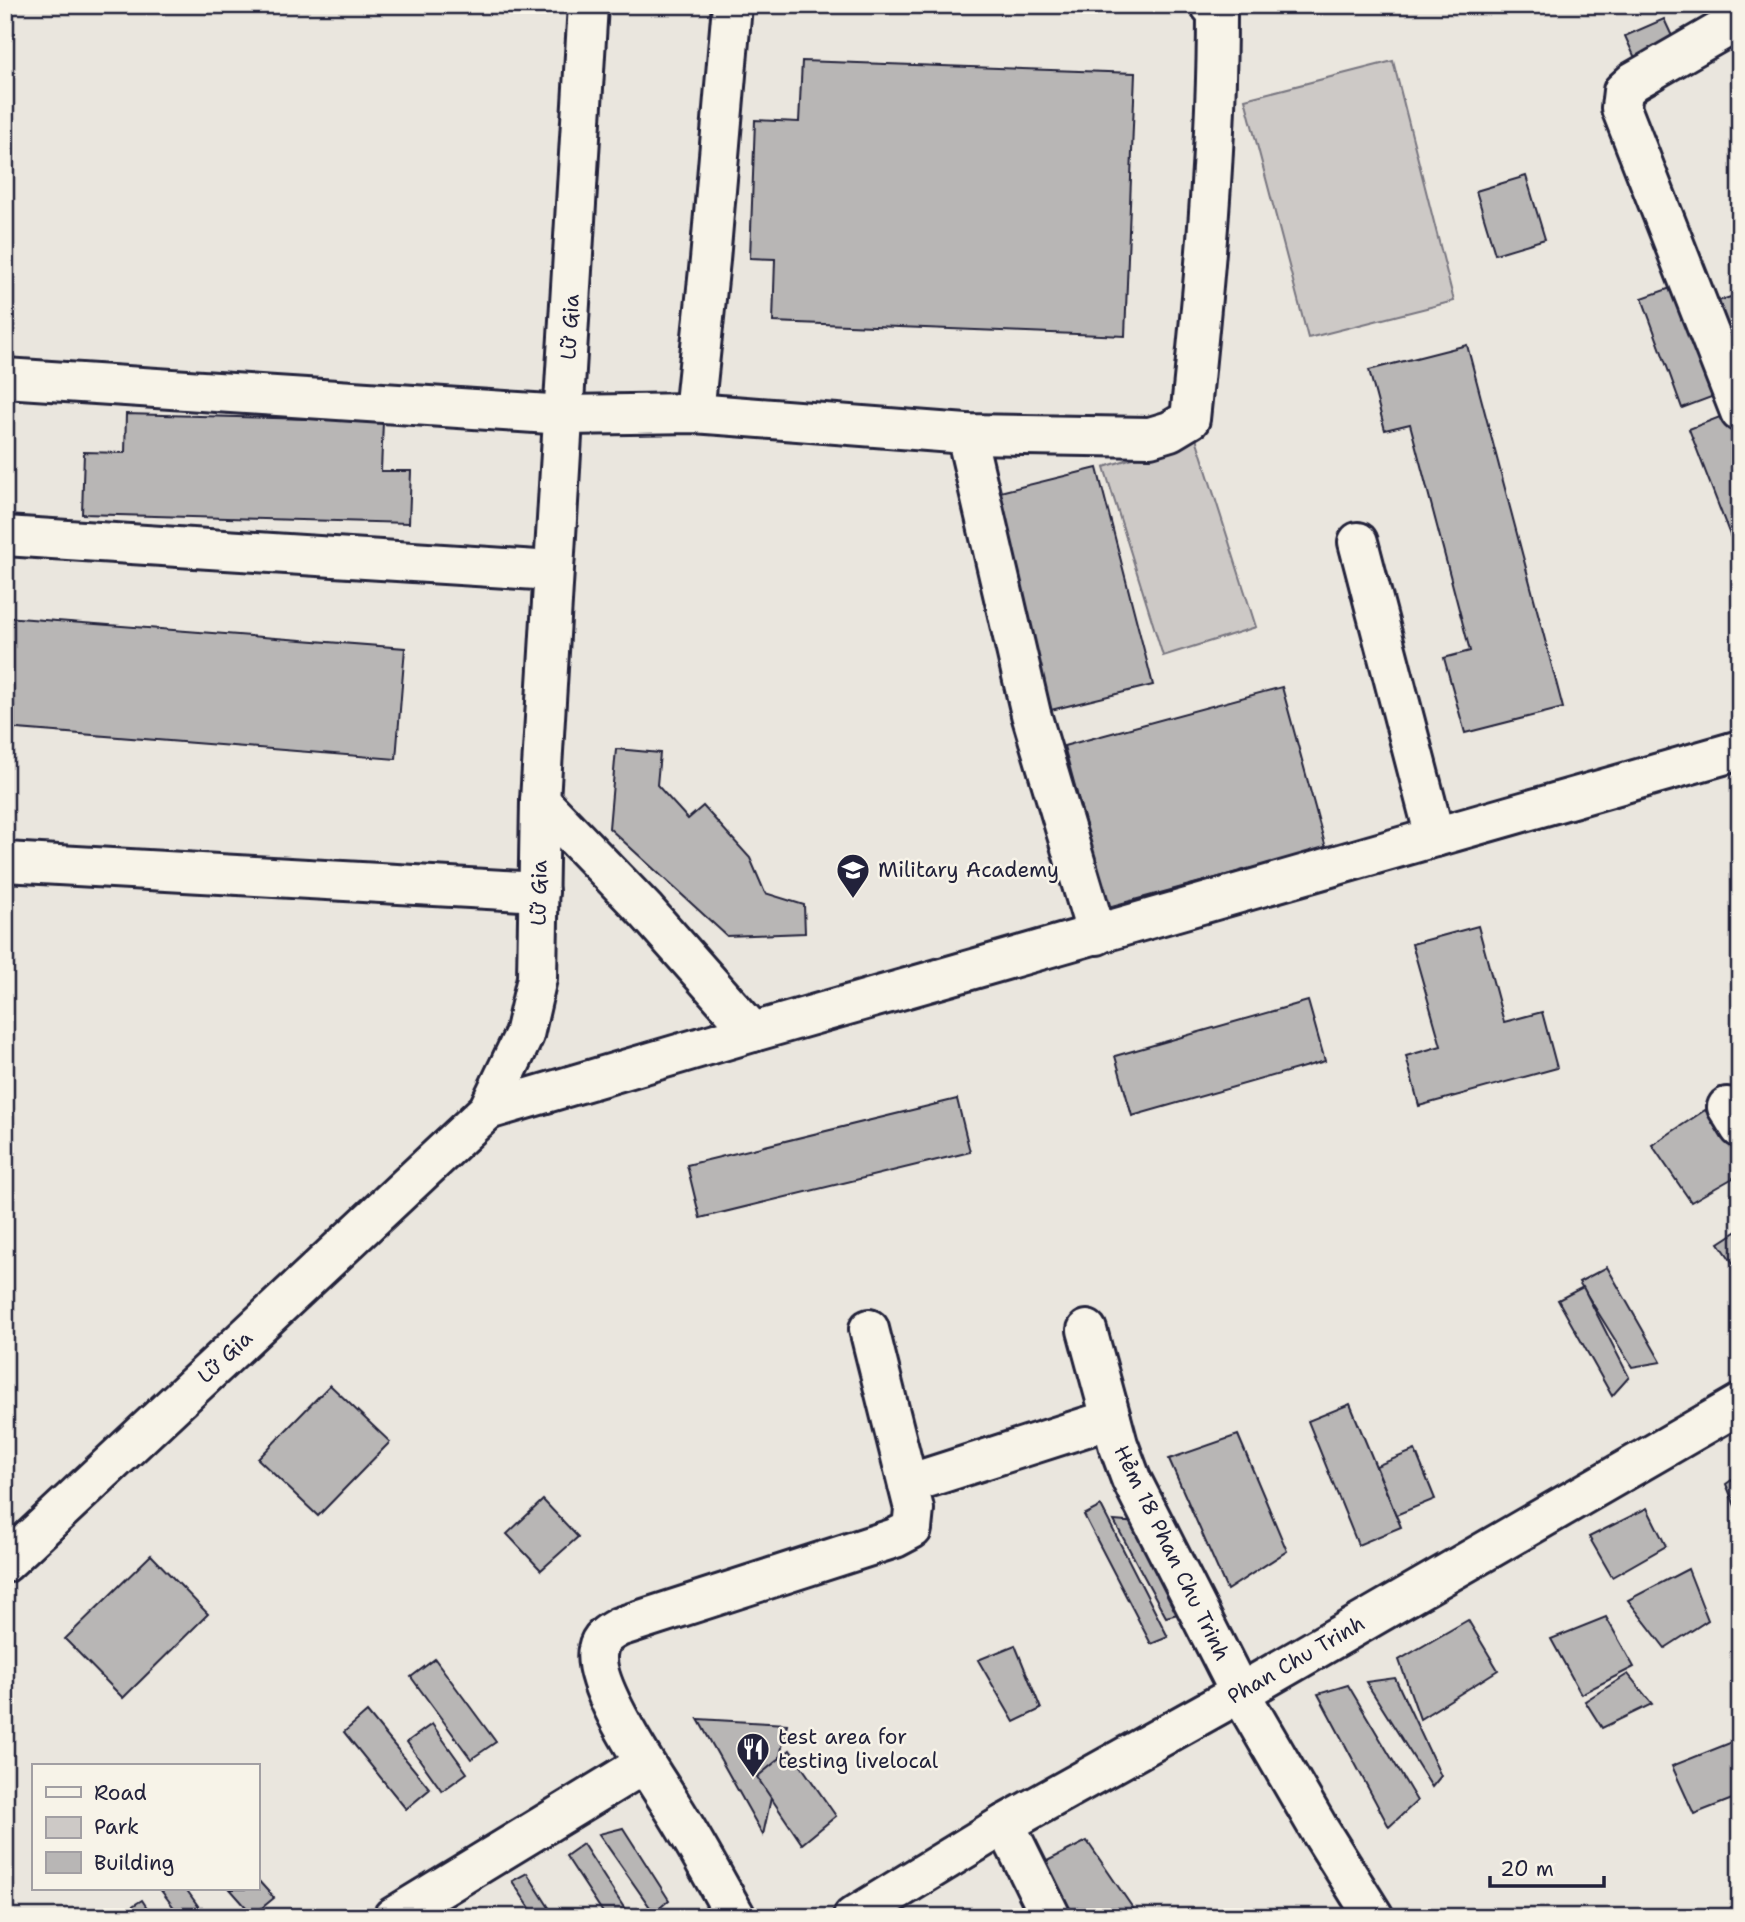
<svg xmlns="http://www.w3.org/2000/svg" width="1745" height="1922" viewBox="0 0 1745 1922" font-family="'Shantell Sans',sans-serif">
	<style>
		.green { fill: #cdc9c6; stroke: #787680; stroke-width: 2 }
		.building { fill: #b8b6b5; stroke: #22223b; stroke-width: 2 }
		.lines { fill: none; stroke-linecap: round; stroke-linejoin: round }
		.minor-casing { stroke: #22223b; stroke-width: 44 }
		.major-casing { stroke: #22223b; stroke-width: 44 }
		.minor { stroke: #f7f3e8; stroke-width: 38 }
		.major { stroke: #f7f3e8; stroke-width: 38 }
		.labels { text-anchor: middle; stroke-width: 5; stroke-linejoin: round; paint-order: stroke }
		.street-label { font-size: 21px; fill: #22223b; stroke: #f7f3e8 }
		.poi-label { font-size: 21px; fill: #22223b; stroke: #f7f3e8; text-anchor: start }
	</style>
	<rect width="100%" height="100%" fill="#eae6de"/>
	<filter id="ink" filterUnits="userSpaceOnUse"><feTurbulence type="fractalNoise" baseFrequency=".0143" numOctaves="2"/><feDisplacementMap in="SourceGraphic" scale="14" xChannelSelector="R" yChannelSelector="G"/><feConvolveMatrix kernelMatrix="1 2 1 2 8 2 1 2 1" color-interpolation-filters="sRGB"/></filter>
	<g filter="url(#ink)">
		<g class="green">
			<polygon points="1393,61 1454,301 1308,338 1245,99"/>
			<polygon points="1196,438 1256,627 1163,656 1104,467"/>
		</g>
		<g class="building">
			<polygon points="1704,5 1740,5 1714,25"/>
			<polygon points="1664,19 1678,49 1639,67 1625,36"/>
			<polygon points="802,61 1135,73 1125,336 773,322 775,259 750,258 755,120 799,122"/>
			<polygon points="1526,176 1545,239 1495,254 1476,191"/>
			<polygon points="1682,284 1722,393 1682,408 1642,298"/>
			<polygon points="1740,294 1740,373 1715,302"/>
			<polygon points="1467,345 1563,708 1465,733 1444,658 1470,651 1410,424 1385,430 1369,370"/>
			<polygon points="1730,413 1740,439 1740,561 1689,429"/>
			<polygon points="126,414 383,421 381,471 411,471 409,523 82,514 84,452 125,453"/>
			<polygon points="1097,468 1153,685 1051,710 996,493"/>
			<polygon points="5,617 405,648 396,759 5,728"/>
			<polygon points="1282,687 1326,848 1108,907 1064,746"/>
			<polygon points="616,749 660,753 657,785 688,819 703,806 750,858 765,893 804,905 805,933 727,936 609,828"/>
			<polygon points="1478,926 1504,1022 1542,1012 1557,1068 1419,1106 1406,1056 1441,1046 1412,944"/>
			<polygon points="1308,1001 1325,1061 1132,1116 1115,1056"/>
			<polygon points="957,1099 970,1152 700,1218 687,1165"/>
			<polygon points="1705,1110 1740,1158 1740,1174 1691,1202 1652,1145"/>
			<polygon points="1739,1230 1740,1231 1740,1273 1719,1243"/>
			<polygon points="1607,1267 1661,1362 1632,1367 1579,1282"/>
			<polygon points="1583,1287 1629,1377 1612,1396 1558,1300"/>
			<polygon points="330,1385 390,1442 318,1516 258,1459"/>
			<polygon points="1350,1404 1401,1527 1358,1545 1308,1421"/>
			<polygon points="1238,1435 1287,1551 1227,1590 1169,1459"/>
			<polygon points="1415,1450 1435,1499 1396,1515 1376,1466"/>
			<polygon points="1740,1474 1740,1518 1726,1484"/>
			<polygon points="543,1500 578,1537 541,1570 507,1534"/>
			<polygon points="1101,1506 1168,1637 1151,1644 1084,1515"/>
			<polygon points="1647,1508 1666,1546 1612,1577 1589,1537"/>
			<polygon points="1114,1521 1139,1523 1189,1611 1166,1617"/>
			<polygon points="151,1555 208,1614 123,1698 65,1639"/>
			<polygon points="1688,1569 1708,1620 1665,1648 1628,1600"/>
			<polygon points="1606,1617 1634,1667 1581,1694 1551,1639"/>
			<polygon points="1468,1620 1498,1670 1420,1719 1399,1660"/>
			<polygon points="1015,1645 1041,1709 1014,1722 978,1660"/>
			<polygon points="435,1659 496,1742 471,1759 411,1677"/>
			<polygon points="1628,1674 1652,1704 1602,1728 1585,1701"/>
			<polygon points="1395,1678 1441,1776 1432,1787 1366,1682"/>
			<polygon points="1348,1685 1417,1801 1389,1827 1318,1694"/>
			<polygon points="367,1712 430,1789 406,1809 344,1732"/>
			<polygon points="698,1719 787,1724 763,1835"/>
			<polygon points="432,1724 467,1773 442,1791 407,1742"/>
			<polygon points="1740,1739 1740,1796 1694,1814 1672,1766"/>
			<polygon points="790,1750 836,1816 802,1844 757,1777"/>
			<polygon points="623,1828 669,1900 654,1913 599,1834"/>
			<polygon points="1087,1841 1139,1917 1074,1917 1043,1863"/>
			<polygon points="583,1844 630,1917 606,1917 566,1856"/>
			<polygon points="527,1873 555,1917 536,1917 512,1881"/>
			<polygon points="257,1879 274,1898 253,1915 230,1889 257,1889"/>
			<polygon points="160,1889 186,1889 206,1917 181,1917"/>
			<polygon points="1035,1895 1045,1917 1024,1917 1020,1908"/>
			<polygon points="142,1900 153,1917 120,1917 118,1915"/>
		</g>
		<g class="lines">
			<defs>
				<g id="minor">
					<polyline points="1740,20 1634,81 1623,91 1621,108 1740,412"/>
					<path d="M5 378 565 415 694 413 966 434 1150 437 1170 431 1190 419C1204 284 1217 149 1217 13L1210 5"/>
					<polyline points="694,413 710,260 732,5"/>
					<polyline points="966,434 1031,714 1097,935"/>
					<polyline points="5,536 553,571"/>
					<polyline points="1358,542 1435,837"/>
					<polyline points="540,801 646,911 753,1032"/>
					<polyline points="5,862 539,892"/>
					<polyline points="1727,1107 1740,1128"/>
					<polyline points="488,1110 753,1032 1740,750"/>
					<polyline points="1087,1330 1118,1444 1131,1479 1240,1693 1319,1829 1374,1917"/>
					<polyline points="908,1484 1111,1419"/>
					<polyline points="5,1563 488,1110 524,1035 537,978 540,801 588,5"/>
					<polyline points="1005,1824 1051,1917"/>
					<polyline points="393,1917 644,1764"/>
					<path d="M736 1917C715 1880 695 1842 672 1806 653 1775 589 1684 598 1649 600 1637 610 1632 619 1627L895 1538 912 1529 914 1509 869 1329"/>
				</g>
				<polyline id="major" points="853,1917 1005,1824 1240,1693 1740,1404"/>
			</defs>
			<use href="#minor" class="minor-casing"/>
			<use href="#major" class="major-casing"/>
			<use href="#minor" class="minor"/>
			<use href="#major" class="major"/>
		</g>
	</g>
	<defs>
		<symbol id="school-pin" viewBox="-11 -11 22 30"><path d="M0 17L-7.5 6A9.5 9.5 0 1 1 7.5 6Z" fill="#22223b" stroke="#f7f3e8"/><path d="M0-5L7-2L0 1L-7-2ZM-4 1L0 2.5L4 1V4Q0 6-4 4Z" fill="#fff"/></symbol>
		<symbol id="restaurant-pin" viewBox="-11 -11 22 30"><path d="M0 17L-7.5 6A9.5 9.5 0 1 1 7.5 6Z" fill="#22223b" stroke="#f7f3e8"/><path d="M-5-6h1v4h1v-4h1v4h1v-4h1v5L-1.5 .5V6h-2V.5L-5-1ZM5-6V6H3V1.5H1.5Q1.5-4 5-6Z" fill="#fff"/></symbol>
	</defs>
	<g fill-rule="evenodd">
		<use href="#school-pin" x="834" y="851" width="38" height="52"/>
		<use href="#restaurant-pin" x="734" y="1730" width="38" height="52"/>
	</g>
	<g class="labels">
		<g class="street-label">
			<text transform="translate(570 327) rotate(-87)" y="7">Lữ Gia</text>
			<text transform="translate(539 893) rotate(-89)" y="7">Lữ Gia</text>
			<text transform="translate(225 1357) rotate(-43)" y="7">Lữ Gia</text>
			<text transform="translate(1172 1553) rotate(64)" y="7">Hẻm 18 Phan Chu Trinh</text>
			<text transform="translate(1296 1660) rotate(-30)" y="7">Phan Chu Trinh</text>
		</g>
		<g class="poi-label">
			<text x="878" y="877">Military Academy</text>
			<text x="778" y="1744">test area for<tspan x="778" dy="24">testing livelocal</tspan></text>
		</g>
	</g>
	<rect width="1745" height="1922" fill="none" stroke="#f7f3e8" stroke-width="28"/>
	<rect x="14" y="14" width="1717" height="1894" fill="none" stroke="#22223b" stroke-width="2.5" filter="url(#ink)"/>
	<rect x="32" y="1764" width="228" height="126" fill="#f7f3e8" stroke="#a29fa3" stroke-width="2"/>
	<rect x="46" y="1787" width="35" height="10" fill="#f7f3e8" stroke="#a29fa3" stroke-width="2"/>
	<text x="94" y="1800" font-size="21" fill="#22223b">Road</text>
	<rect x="46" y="1817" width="35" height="21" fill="#cdc9c6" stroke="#a29fa3" stroke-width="2"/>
	<text x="94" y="1834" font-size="21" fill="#22223b">Park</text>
	<rect x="46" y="1852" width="35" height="21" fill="#b8b6b5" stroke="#a29fa3" stroke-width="2"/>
	<text x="94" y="1870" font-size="21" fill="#22223b">Building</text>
	<path d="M1490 1876v10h114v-10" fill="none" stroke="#22223b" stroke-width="3.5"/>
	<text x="1500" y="1876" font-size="21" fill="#22223b" stroke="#f7f3e8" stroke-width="5" paint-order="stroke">20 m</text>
</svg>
